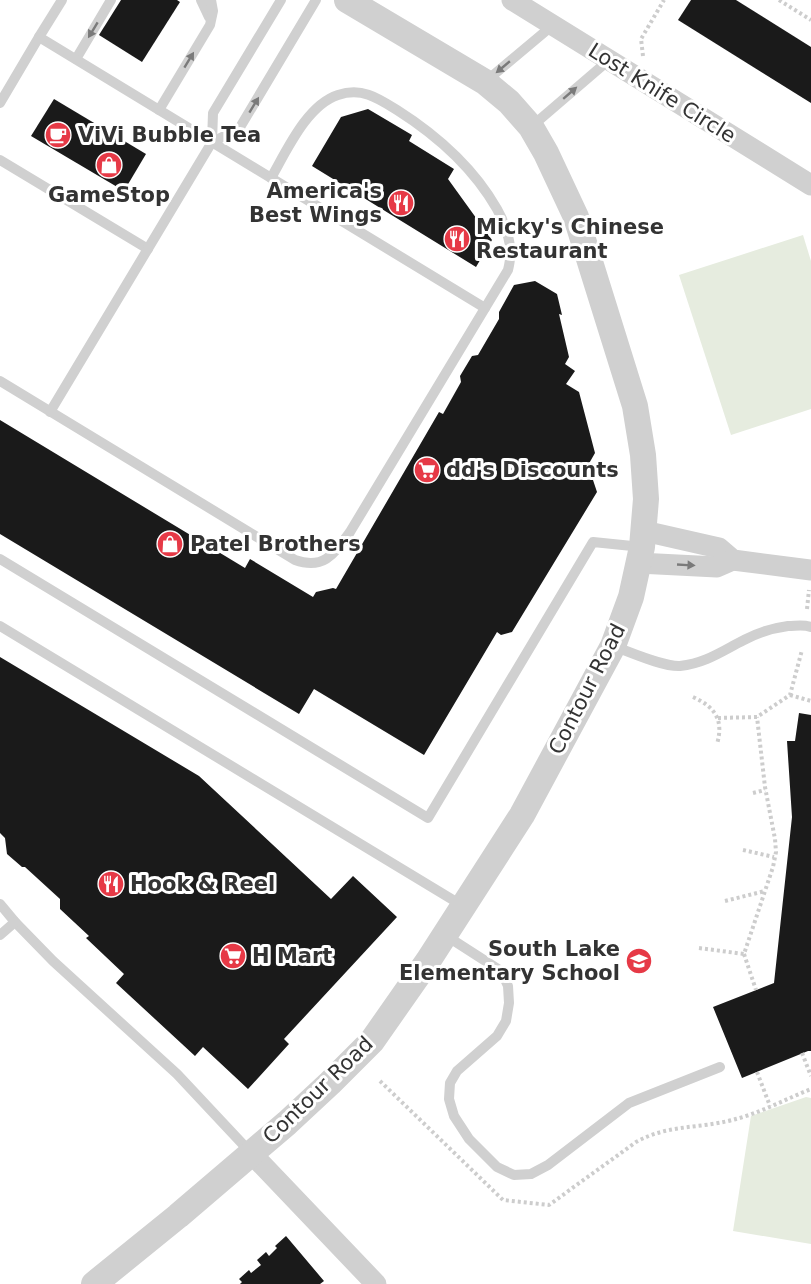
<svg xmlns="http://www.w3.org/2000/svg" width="811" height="1284" viewBox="0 0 811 1284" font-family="'DejaVu Sans',sans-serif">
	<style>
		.green { fill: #e6ecdf }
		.building { fill: #1a1a1a }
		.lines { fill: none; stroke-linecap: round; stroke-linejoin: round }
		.path { stroke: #cdcdcd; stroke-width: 4; stroke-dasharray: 3 3; stroke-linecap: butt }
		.service { stroke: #d0d0d0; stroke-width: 10 }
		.minor { stroke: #d0d0d0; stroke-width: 21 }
		.tertiary { stroke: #d0d0d0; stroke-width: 26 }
		.oneway { fill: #7a7a7a }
		.labels { text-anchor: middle; stroke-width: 6; stroke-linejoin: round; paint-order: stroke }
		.street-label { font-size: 21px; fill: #333; stroke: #fff }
		.poi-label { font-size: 21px; font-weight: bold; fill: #333; stroke: #fff; text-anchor: start }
	</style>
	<rect width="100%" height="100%" fill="#fff"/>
	<g class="green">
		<polygon points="803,235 811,261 811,409 731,435 679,275"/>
		<polygon points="806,1097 811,1098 811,1244 733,1231 751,1116"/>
	</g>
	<g class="building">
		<polygon points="121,0 177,0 180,2 142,62 99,35"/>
		<polygon points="691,0 736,0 811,47 811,103 678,20"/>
		<polygon points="54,99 146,154 124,191 31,136"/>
		<polygon points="368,109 412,135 409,141 454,169 448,179 492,240 476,267 312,166 341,117"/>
		<polygon points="535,281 557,294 562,315 559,314 569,357 565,364 575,371 566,384 579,392 595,453 583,474 593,480 597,492 512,632 501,635 497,632 424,755 314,689 299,714 0,534 0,420 245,568 250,559 313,597 316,592 333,588 336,589 439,412 443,414 461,382 460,376 472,356 478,355 499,319 499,312 514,285"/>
		<polygon points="0,657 199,776 331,899 353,876 397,917 284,1039 289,1044 248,1089 203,1047 195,1056 116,983 124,974 86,938 89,936 60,909 60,899 25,867 22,867 7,854 5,838 0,833"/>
		<polygon points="799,713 811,715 811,1051 808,1051 742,1078 713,1007 774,983 792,817 787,741 795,741"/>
		<polygon points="286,1236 324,1281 320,1284 240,1284 242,1282 239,1279 249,1270 251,1273 261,1265 257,1260 266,1252 269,1256 277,1248 275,1246"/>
	</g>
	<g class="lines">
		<g class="path">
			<polyline points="779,0 811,20"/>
			<polyline points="643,56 641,39 664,0"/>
			<polyline points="807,609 809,590"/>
			<polyline points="790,695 811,701"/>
			<path d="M693 697C715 707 724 720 717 744"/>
			<polyline points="718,718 757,717 790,695 802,650"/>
			<polyline points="753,793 765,790"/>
			<polyline points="743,850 774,857"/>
			<polyline points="725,901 765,891"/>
			<polyline points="699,948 744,954 773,867 776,852 775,839 765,787 757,717"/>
			<polyline points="744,954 756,990"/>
			<polyline points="802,1053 811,1076"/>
			<polyline points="757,1072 770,1106"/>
			<path d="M380 1081 503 1200 549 1205 636 1142C669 1124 698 1129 732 1120 758 1114 786 1099 811 1089"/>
		</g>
		<g class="service">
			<polyline points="201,0 209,17"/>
			<polyline points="39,37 62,0"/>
			<polyline points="76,59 111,0"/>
			<polyline points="485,82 553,25"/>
			<polyline points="0,103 39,37 485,308"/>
			<polyline points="159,110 210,25 213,11 211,0"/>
			<polyline points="531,127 609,60"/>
			<polyline points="212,142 239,129 316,0"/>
			<polyline points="0,160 148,249"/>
			<path d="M0 381 295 560C324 570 334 554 350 532L508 270C509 266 510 261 510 257 512 243 504 221 497 209 473 167 438 136 397 110 378 98 362 87 338 95 307 105 287 150 271 178"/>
			<polyline points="50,412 212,142 213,113 281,0"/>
			<polyline points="0,559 428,818 593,542 642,547"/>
			<polyline points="0,626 463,906"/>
			<path d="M613 646C630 652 663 667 680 666 706 663 722 651 744 640 757 633 773 628 788 626 796 626 803 624 811 627"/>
			<polyline points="0,904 15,922 53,961 177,1074 251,1153"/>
			<polyline points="0,935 15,922"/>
			<polyline points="445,935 501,971 508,986 509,1003 506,1021 497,1036 457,1071 450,1083 449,1099 454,1116 469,1139 497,1167 514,1175 531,1174 548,1165 629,1103 720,1067"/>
		</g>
		<g class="minor">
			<polyline points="512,0 811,185"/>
			<polyline points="644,531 719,548 733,560 811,570"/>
			<polyline points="638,563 717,567 733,560"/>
			<polyline points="251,1153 376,1284"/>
		</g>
		<polyline class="tertiary" points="94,1284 178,1216 287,1123 330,1083 372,1041 428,961 522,815 613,646 631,597 642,547 646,499 643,455 635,406 576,217 546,153 531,127 509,102 485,82 347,0"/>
	</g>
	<defs><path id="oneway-solid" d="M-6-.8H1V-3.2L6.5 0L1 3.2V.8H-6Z" transform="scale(1.5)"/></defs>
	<g class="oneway">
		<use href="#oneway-solid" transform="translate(93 30) rotate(121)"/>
		<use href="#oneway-solid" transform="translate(189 60) rotate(-59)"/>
		<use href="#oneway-solid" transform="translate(503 67) rotate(140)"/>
		<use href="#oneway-solid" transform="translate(570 93) rotate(-41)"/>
		<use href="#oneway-solid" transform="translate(254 105) rotate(-59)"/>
		<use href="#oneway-solid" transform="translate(686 565) rotate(3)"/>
	</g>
	<defs>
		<symbol id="cafe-disc" viewBox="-11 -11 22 22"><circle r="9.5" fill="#e63946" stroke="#fff"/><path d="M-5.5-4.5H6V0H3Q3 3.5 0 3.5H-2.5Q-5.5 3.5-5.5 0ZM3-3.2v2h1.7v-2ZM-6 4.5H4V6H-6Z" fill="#fff"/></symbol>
		<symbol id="shop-disc" viewBox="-11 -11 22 22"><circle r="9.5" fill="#e63946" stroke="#fff"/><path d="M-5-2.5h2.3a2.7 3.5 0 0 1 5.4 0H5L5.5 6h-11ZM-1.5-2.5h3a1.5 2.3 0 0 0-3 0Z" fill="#fff"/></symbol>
		<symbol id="restaurant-disc" viewBox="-11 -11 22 22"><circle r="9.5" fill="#e63946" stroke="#fff"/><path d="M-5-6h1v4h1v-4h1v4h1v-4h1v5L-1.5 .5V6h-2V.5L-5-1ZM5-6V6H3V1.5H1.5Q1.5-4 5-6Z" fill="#fff"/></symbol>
		<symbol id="supermarket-disc" viewBox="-11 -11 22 22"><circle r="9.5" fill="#e63946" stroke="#fff"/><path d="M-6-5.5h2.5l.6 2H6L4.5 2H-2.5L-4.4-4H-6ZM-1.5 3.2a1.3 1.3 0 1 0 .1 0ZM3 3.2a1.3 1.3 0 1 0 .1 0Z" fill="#fff"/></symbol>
		<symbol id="school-disc" viewBox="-11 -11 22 22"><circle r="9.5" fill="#e63946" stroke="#fff"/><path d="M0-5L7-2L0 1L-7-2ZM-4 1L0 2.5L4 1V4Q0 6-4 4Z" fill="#fff"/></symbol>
	</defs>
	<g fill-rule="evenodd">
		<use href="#cafe-disc" x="43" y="120" width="30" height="30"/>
		<use href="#shop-disc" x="94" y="150" width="30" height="30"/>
		<use href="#restaurant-disc" x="386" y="188" width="30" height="30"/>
		<use href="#restaurant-disc" x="442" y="224" width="30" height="30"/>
		<use href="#supermarket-disc" x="412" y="455" width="30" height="30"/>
		<use href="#shop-disc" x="155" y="529" width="30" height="30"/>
		<use href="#restaurant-disc" x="96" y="869" width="30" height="30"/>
		<use href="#supermarket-disc" x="218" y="941" width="30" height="30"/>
		<use href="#school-disc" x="624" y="946" width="30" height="30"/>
	</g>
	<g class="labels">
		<g class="street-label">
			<text transform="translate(662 93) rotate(32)" y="7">Lost Knife Circle</text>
			<text transform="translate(587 689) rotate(-63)" y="7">Contour Road</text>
			<text transform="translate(318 1090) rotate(-44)" y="7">Contour Road</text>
		</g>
		<g class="poi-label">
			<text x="78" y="142">ViVi Bubble Tea</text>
			<text x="382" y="198" text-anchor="end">America's<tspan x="382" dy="24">Best Wings</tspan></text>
			<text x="109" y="202" text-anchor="middle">GameStop</text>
			<text x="476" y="234">Micky's Chinese<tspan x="476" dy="24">Restaurant</tspan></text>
			<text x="446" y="477">dd's Discounts</text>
			<text x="190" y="551">Patel Brothers</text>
			<text x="130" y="891">Hook &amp; Reel</text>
			<text x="620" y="956" text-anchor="end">South Lake<tspan x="620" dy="24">Elementary School</tspan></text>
			<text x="252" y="963">H Mart</text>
		</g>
	</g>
</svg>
